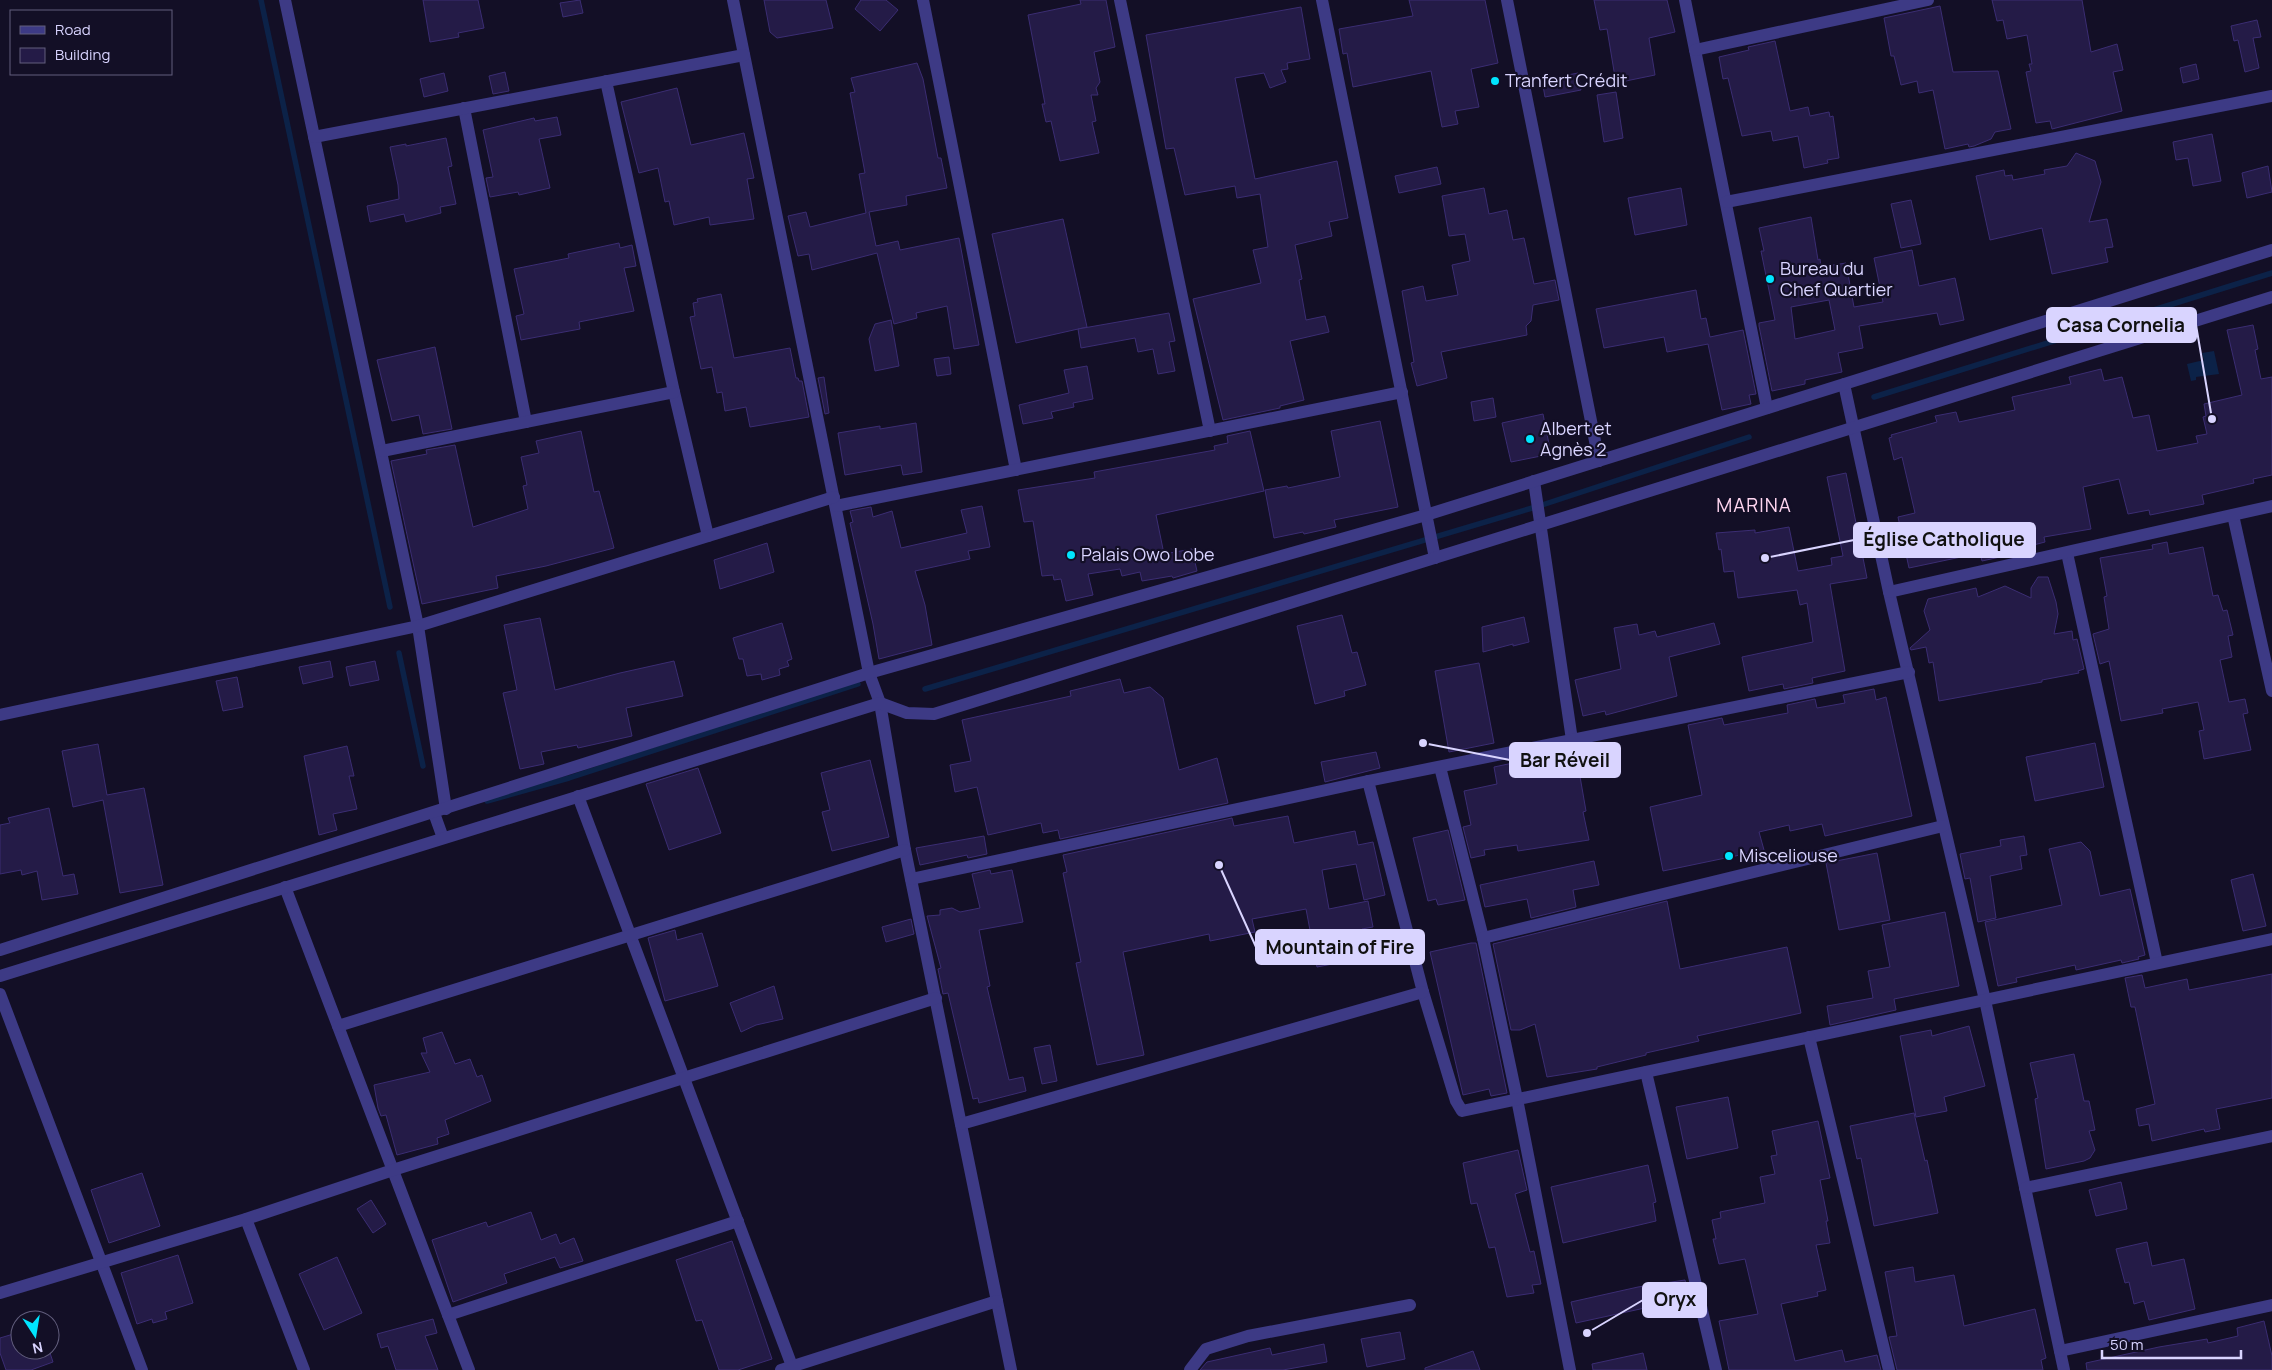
<svg xmlns="http://www.w3.org/2000/svg" width="2272" height="1370" viewBox="0 0 2272 1370" font-family="Manrope,sans-serif">
	<style>
		.water { fill: #0c2248 }
		.lines { fill: none; stroke-linecap: round; stroke-linejoin: round }
		.stream { stroke: #0c2248; stroke-width: 5.5 }
		.building { fill: #241b47; stroke: #3b2d73; fill-rule: evenodd }
		.minor { stroke: #3d3a85; stroke-width: 12 }
		.poi-dot { fill: #00e5ff; stroke: #130f26; stroke-width: 2 }
		.labels { text-anchor: middle; stroke-width: 4.5; stroke-linejoin: round; paint-order: stroke }
		.poi-label { font-size: 18px; fill: #d9d4ff; stroke: #130f26; text-anchor: start }
		.neighbourhood-label { font-size: 19px; letter-spacing: 1px; fill: #ffd6f0; stroke: #130f26 }
		.leader { fill: none; stroke: #d9d4ff; stroke-width: 2 }
		.callout-dot { fill: #d9d4ff; stroke: #130f26; stroke-width: 2 }
		.callout { fill: #d9d4ff; stroke: #d9d4ff; stroke-width: 2 }
		.callout-label { font-size: 19px; text-anchor: middle; font-weight: bold; fill: #111 }
	</style>
	<rect width="100%" height="100%" fill="#130f26"/>
	<polygon class="water" points="2214,351 2219,374 2196,377 2196,380 2191,381 2187,364 2204,360 2202,353"/>
	<g class="lines">
		<g class="stream">
			<polyline points="261,0 390,607"/>
			<polyline points="1874,397 2272,273"/>
			<polyline points="399,653 423,766"/>
			<polyline points="925,689 1539,506 1749,437"/>
			<polyline points="487,801 569,778 858,684"/>
		</g>
	</g>
	<g class="building">
		<polygon points="423,0 478,0 484,28 458,33 459,37 430,42"/>
		<polygon points="580,0 583,13 563,17 560,3"/>
		<polygon points="764,0 826,0 833,28 777,38 770,32"/>
		<polygon points="861,0 886,0 898,10 880,31 855,9"/>
		<polygon points="1080,0 1106,0 1115,47 1094,52 1100,82 1096,88 1098,95 1091,95 1096,121 1092,122 1099,153 1060,161 1051,121 1046,122 1042,104 1045,104 1028,15 1081,4"/>
		<polygon points="1409,0 1485,0 1498,63 1471,69 1479,107 1455,111 1458,124 1442,127 1431,71 1353,87 1347,53 1343,54 1339,29 1413,16"/>
		<polygon points="1594,0 1667,0 1675,32 1649,38 1655,75 1616,83 1607,29 1600,30"/>
		<polygon points="1992,0 2082,0 2091,52 2117,44 2123,70 2113,72 2122,111 2052,129 2050,121 2036,123 2026,72 2031,71 2029,64 2032,64 2027,35 2007,39 2003,20 1997,21"/>
		<polygon points="1940,6 1953,72 1998,71 2011,129 1995,132 1991,139 1974,146 1969,147 1968,144 1945,149 1933,90 1919,93 1917,81 1901,85 1894,56 1891,56 1884,18"/>
		<polygon points="1301,7 1310,59 1287,63 1288,69 1281,70 1286,82 1270,88 1264,73 1235,78 1255,179 1337,161 1348,218 1329,222 1332,236 1295,245 1302,279 1299,280 1306,320 1325,316 1329,332 1290,341 1304,400 1280,406 1280,408 1223,420 1193,299 1261,283 1253,250 1268,247 1260,194 1237,198 1235,186 1185,195 1174,148 1166,149 1146,35"/>
		<polygon points="2257,20 2261,37 2253,38 2259,68 2245,72 2238,40 2234,41 2231,26"/>
		<polygon points="1775,41 1790,111 1808,107 1810,116 1829,112 1830,117 1833,116 1839,158 1827,160 1828,163 1804,168 1798,136 1773,141 1771,131 1742,136 1728,78 1723,79 1719,57 1749,50 1748,47"/>
		<polygon points="917,63 923,79 938,158 941,158 947,188 906,196 907,205 869,212 876,246 898,241 900,250 959,238 979,345 954,349 947,306 916,313 917,318 894,324 877,253 812,270 809,254 798,256 788,216 806,212 810,227 866,213 859,174 865,173 850,93 855,92 851,78"/>
		<polygon points="2196,64 2199,79 2183,83 2180,68"/>
		<polygon points="505,72 509,91 493,94 489,76"/>
		<polygon points="444,73 448,91 424,97 420,79"/>
		<polygon points="1578,73 1581,90 1545,97 1542,80"/>
		<polygon points="677,88 691,145 744,133 754,178 747,179 754,219 710,225 709,217 674,225 669,201 665,202 658,168 639,173 621,102"/>
		<polygon points="1616,92 1623,138 1604,142 1597,95"/>
		<polygon points="557,117 561,135 539,139 550,188 519,195 518,192 490,197 486,178 493,177 483,130 534,118 535,121"/>
		<polygon points="2212,134 2221,181 2193,186 2188,158 2176,160 2173,142"/>
		<polygon points="446,138 452,166 448,167 456,204 440,207 441,213 406,222 404,214 370,222 367,206 399,199 398,185 390,147 406,144 406,146"/>
		<polygon points="2076,153 2095,161 2101,182 2089,222 2107,219 2113,247 2105,248 2108,262 2052,274 2042,228 1990,240 1976,176 2004,170 2005,176 2012,175 2013,180 2045,174 2044,170 2067,166"/>
		<polygon points="2268,166 2272,192 2247,198 2242,173"/>
		<polygon points="1437,167 1441,184 1399,193 1395,176"/>
		<polygon points="1484,188 1489,214 1507,210 1513,240 1524,238 1534,284 1555,280 1559,300 1533,305 1531,321 1526,326 1527,335 1441,352 1447,378 1417,386 1411,363 1414,362 1402,291 1423,286 1426,301 1458,295 1452,265 1470,261 1465,234 1449,236 1442,196"/>
		<polygon points="1681,188 1687,225 1635,235 1628,198"/>
		<polygon points="1911,200 1921,244 1901,248 1891,204"/>
		<path d="M1811 217 1818 260 1820 259 1821 267 1846 263 1854 307 1883 302 1874 258 1912 250 1919 286 1955 278 1964 320 1940 325 1937 313 1859 326 1863 348 1838 353 1842 372 1805 380V384L1772 391 1759 326V323L1775 320 1761 251H1764L1759 228ZM1829 300 1835 330 1795 339 1791 307Z"/>
		<polygon points="1063,219 1087,327 1016,343 992,234"/>
		<polygon points="619,243 620,248 632,245 636,266 624,268 634,311 579,322 580,329 521,340 516,316 524,314 514,269 569,258 568,254"/>
		<polygon points="1696,290 1701,319 1706,318 1710,337 1743,330 1756,394 1749,395 1751,404 1722,410 1708,344 1667,352 1664,337 1604,348 1596,309"/>
		<polygon points="721,294 734,358 790,348 796,378 798,378 799,381 802,381 809,417 750,427 746,407 725,411 722,392 717,393 712,367 701,369 690,317 695,316 693,303 698,302 697,299"/>
		<polygon points="1169,313 1175,341 1169,342 1175,371 1158,374 1153,349 1138,352 1135,338 1081,348 1078,329"/>
		<polygon points="891,320 899,366 875,371 869,339 875,324"/>
		<polygon points="2253,325 2258,349 2255,350 2261,379 2272,377 2272,475 2253,479 2254,483 2202,495 2204,504 2150,515 2149,510 2128,514 2119,479 2083,487 2091,529 2044,537 2045,542 2026,547 2027,551 1982,561 1980,553 1909,568 1898,517 1915,513 1902,457 1894,460 1889,438 1892,437 1891,435 1937,422 1935,416 1956,412 1959,422 2015,410 2012,397 2071,384 2069,377 2101,369 2104,381 2122,377 2133,418 2149,415 2157,451 2198,443 2196,436 2207,434 2203,417 2206,416 2204,404 2242,395 2227,330"/>
		<polygon points="435,347 452,429 423,434 419,415 392,421 377,360"/>
		<polygon points="949,357 951,374 937,376 934,359"/>
		<polygon points="1087,366 1093,399 1073,403 1074,407 1051,412 1053,418 1023,424 1019,405 1069,393 1064,370"/>
		<polygon points="824,377 829,413 825,414 818,378"/>
		<polygon points="1493,398 1496,417 1474,421 1471,402"/>
		<polygon points="1543,414 1551,454 1511,462 1502,423"/>
		<polygon points="1380,421 1398,507 1334,520 1336,527 1304,534 1303,532 1274,538 1265,490 1287,486 1288,488 1340,477 1331,431"/>
		<polygon points="916,423 922,472 903,475 901,465 845,475 838,433 880,426 880,429"/>
		<polygon points="581,431 594,492 599,491 614,548 546,566 496,576 498,588 422,604 391,461 427,454 426,450 455,445 473,527 528,509 523,486 527,485 521,457 539,453 536,441"/>
		<polygon points="1250,431 1264,491 1156,515 1164,554 1192,549 1197,571 1173,578 1172,576 1142,581 1140,572 1122,576 1120,569 1088,574 1093,595 1066,601 1061,579 1054,580 1053,575 1042,576 1033,521 1024,522 1018,490 1095,478 1094,472 1215,450 1214,446 1228,443 1227,436"/>
		<polygon points="1846,473 1867,578 1830,584 1845,671 1812,678 1813,683 1784,689 1783,684 1749,691 1742,657 1813,642 1807,603 1800,605 1797,590 1738,598 1734,571 1724,572 1721,549 1719,550 1716,533 1755,530 1755,533 1789,527 1798,571 1832,565 1831,558 1843,556 1827,477"/>
		<polygon points="982,506 990,547 968,551 970,559 915,571 925,605 932,645 879,659 873,624 850,523 853,522 850,511 871,507 873,517 892,511 901,548 967,533 961,510"/>
		<polygon points="2167,542 2169,554 2203,547 2213,596 2218,595 2223,611 2227,610 2233,635 2228,636 2232,657 2220,660 2229,702 2245,699 2248,713 2243,714 2251,750 2204,759 2199,731 2204,730 2198,702 2162,709 2163,713 2121,721 2109,661 2100,664 2093,634 2109,629 2104,597 2107,596 2100,558 2153,549 2152,545"/>
		<polygon points="767,543 774,572 720,589 714,560"/>
		<polygon points="2038,577 2048,577 2056,602 2058,614 2054,634 2072,631 2073,640 2077,639 2084,669 2078,671 2079,673 2042,680 2042,682 1939,701 1933,662 1929,663 1926,647 1911,650 1910,648 1930,630 1924,611 1928,599 1976,588 1978,597 2005,586 2031,598 2031,588"/>
		<polygon points="1342,615 1352,653 1357,652 1366,685 1344,691 1345,696 1315,704 1297,626"/>
		<polygon points="1524,617 1529,642 1513,646 1513,644 1483,652 1482,627"/>
		<polygon points="540,618 555,690 620,673 674,661 683,696 626,708 632,736 578,748 577,745 541,752 544,764 520,769 503,693 517,690 504,625"/>
		<polygon points="782,623 792,659 787,661 789,666 779,669 780,675 762,680 761,674 747,676 743,659 739,659 733,638"/>
		<polygon points="1714,623 1720,644 1669,657 1677,696 1606,715 1605,711 1583,716 1575,680 1621,669 1614,628 1637,624 1639,635 1655,631 1657,637"/>
		<polygon points="330,661 333,677 303,684 299,667"/>
		<polygon points="375,661 379,680 350,686 346,667"/>
		<polygon points="1479,663 1494,743 1449,752 1435,671"/>
		<polygon points="237,677 243,707 223,711 216,681"/>
		<polygon points="1120,679 1124,693 1150,687 1163,698 1179,770 1217,758 1228,803 1060,839 1058,830 1043,833 1041,823 988,835 977,787 955,792 950,765 971,761 962,720 1071,696 1070,691"/>
		<polygon points="1874,689 1876,700 1886,697 1912,816 1825,836 1822,824 1790,831 1789,825 1759,832 1764,850 1663,871 1650,807 1702,795 1688,725 1722,718 1724,725 1788,713 1787,705 1815,699 1817,708 1845,703 1843,695"/>
		<polygon points="2095,743 2104,787 2035,801 2026,757"/>
		<polygon points="98,744 107,795 144,788 163,885 120,893 103,800 73,807 62,751"/>
		<polygon points="347,746 354,776 349,776 357,809 333,814 337,830 319,835 304,756"/>
		<polygon points="1376,752 1380,768 1325,782 1321,762"/>
		<polygon points="870,760 889,837 832,851 822,812 830,810 821,773"/>
		<polygon points="1527,760 1530,773 1578,765 1586,811 1583,812 1589,840 1518,851 1517,845 1484,850 1485,855 1471,858 1463,827 1471,825 1464,791 1497,784 1494,767"/>
		<polygon points="698,768 721,833 669,850 646,784"/>
		<polygon points="49,808 63,876 74,874 78,894 42,900 37,871 22,875 21,870 0,874 0,825 10,823 8,818"/>
		<polygon points="1288,816 1294,843 1355,831 1358,845 1373,842 1385,895 1364,900 1356,864 1322,870 1329,909 1368,901 1373,927 1362,929 1366,948 1356,950 1358,959 1317,967 1306,909 1252,919 1255,932 1210,941 1209,934 1123,952 1144,1055 1097,1065 1076,963 1081,962 1063,873 1067,872 1063,855 1232,818 1234,826"/>
		<polygon points="1448,830 1465,900 1438,905 1436,899 1428,901 1413,838"/>
		<polygon points="984,836 987,854 968,858 967,855 920,865 916,848"/>
		<polygon points="2024,836 2027,855 2020,856 2022,869 1990,876 1996,918 1978,922 1970,878 1965,879 1960,854 2001,846 2000,840"/>
		<polygon points="2081,842 2090,851 2100,896 2130,889 2145,955 2138,957 2139,959 2122,963 2121,960 2076,970 2075,965 2016,978 2017,982 1998,986 1985,922 2062,905 2049,849"/>
		<polygon points="1877,853 1890,920 1839,930 1826,863"/>
		<polygon points="1594,861 1599,885 1573,890 1576,907 1531,918 1527,899 1485,907 1480,885"/>
		<polygon points="990,870 991,874 1012,870 1023,922 979,930 990,986 987,987 1009,1080 1023,1077 1026,1091 979,1103 978,1098 973,1099 948,993 943,994 938,969 941,968 927,916 940,915 940,910 952,908 960,912 980,908 972,874"/>
		<polygon points="2253,874 2266,926 2243,931 2231,880"/>
		<polygon points="1667,901 1680,969 1787,947 1801,1013 1697,1036 1699,1041 1646,1053 1646,1055 1597,1067 1597,1069 1547,1077 1535,1024 1520,1030 1511,1030 1493,944"/>
		<polygon points="1945,912 1959,986 1894,999 1896,1010 1830,1025 1827,1006 1873,998 1868,971 1890,967 1882,925"/>
		<polygon points="911,919 914,934 886,942 882,927"/>
		<polygon points="675,930 677,940 702,933 718,986 665,1001 648,938"/>
		<polygon points="1471,943 1476,943 1507,1093 1491,1096 1489,1089 1463,1095 1430,952"/>
		<polygon points="2272,974 2272,1098 2216,1109 2220,1129 2205,1132 2204,1129 2152,1141 2149,1124 2139,1126 2136,1109 2155,1104 2135,1007 2131,1007 2125,978 2142,975 2145,988 2187,979 2189,990"/>
		<polygon points="774,986 783,1019 756,1025 741,1032 730,1003"/>
		<polygon points="1969,1026 1985,1086 1944,1097 1947,1111 1916,1117 1900,1036 1931,1030 1932,1036"/>
		<polygon points="442,1032 455,1064 470,1059 477,1077 482,1075 491,1101 445,1120 449,1134 437,1138 438,1144 397,1155 386,1115 381,1116 378,1108 374,1085 430,1072 421,1053 427,1053 423,1038"/>
		<polygon points="1050,1045 1057,1081 1042,1084 1034,1048"/>
		<polygon points="2074,1054 2084,1101 2089,1101 2095,1130 2089,1131 2095,1150 2090,1158 2084,1161 2046,1169 2035,1099 2038,1098 2030,1063"/>
		<polygon points="1728,1097 1738,1148 1687,1159 1676,1107"/>
		<polygon points="1914,1113 1925,1161 1927,1160 1938,1213 1874,1226 1861,1158 1857,1159 1850,1126"/>
		<polygon points="1818,1121 1830,1178 1820,1180 1828,1221 1826,1221 1830,1243 1816,1245 1826,1290 1817,1292 1818,1296 1781,1304 1795,1361 1842,1350 1845,1362 1877,1355 1881,1370 1729,1370 1719,1321 1758,1314 1745,1259 1719,1264 1713,1239 1716,1239 1712,1220 1721,1218 1720,1212 1765,1203 1760,1177 1775,1174 1771,1156 1777,1155 1772,1131"/>
		<polygon points="1518,1150 1527,1190 1515,1194 1530,1252 1534,1251 1541,1284 1532,1285 1534,1293 1507,1297 1495,1247 1489,1248 1477,1203 1471,1204 1463,1163"/>
		<polygon points="1648,1165 1656,1202 1653,1203 1656,1221 1563,1243 1551,1187"/>
		<polygon points="142,1173 160,1226 109,1243 91,1190"/>
		<polygon points="2121,1182 2127,1209 2096,1216 2089,1190"/>
		<polygon points="371,1200 386,1224 373,1233 357,1209"/>
		<polygon points="531,1212 541,1240 556,1234 560,1244 574,1238 583,1261 560,1268 555,1257 504,1274 507,1283 453,1302 432,1240 486,1222 488,1227"/>
		<polygon points="732,1241 772,1359 738,1370 719,1370 702,1320 696,1321 676,1260"/>
		<polygon points="2147,1242 2152,1266 2184,1259 2195,1309 2149,1320 2144,1301 2134,1304 2129,1282 2125,1283 2116,1249"/>
		<polygon points="178,1255 193,1303 165,1312 167,1319 153,1323 152,1319 137,1324 121,1273"/>
		<polygon points="337,1257 362,1313 324,1330 299,1274"/>
		<polygon points="1913,1267 1915,1282 1954,1275 1964,1326 2035,1309 2046,1358 2041,1360 2043,1370 1897,1370 1889,1337 1897,1336 1885,1272"/>
		<polygon points="1685,1280 1688,1295 1676,1298 1677,1301 1576,1323 1571,1302 1638,1287"/>
		<polygon points="433,1319 437,1333 425,1336 438,1370 396,1370 388,1346 381,1348 377,1334"/>
		<polygon points="2264,1321 2272,1356 2272,1370 2087,1370 2086,1363 2159,1347 2207,1339 2208,1343 2238,1336 2237,1328"/>
		<polygon points="20,1332 20,1350 49,1350 53,1362 31,1370 6,1370 0,1353 0,1338"/>
		<polygon points="1400,1332 1405,1359 1367,1367 1361,1339"/>
		<polygon points="1324,1344 1327,1362 1283,1370 1200,1370 1207,1362 1270,1348 1272,1355"/>
		<polygon points="1473,1351 1480,1370 1425,1370 1425,1368"/>
		<polygon points="1643,1353 1647,1370 1593,1370 1592,1364"/>
	</g>
	<g class="lines">
		<g class="minor">
			<polyline points="285,0 418,626 446,809"/>
			<polyline points="733,0 869,673 880,703 905,850 1011,1370"/>
			<polyline points="923,0 1016,470"/>
			<polyline points="1120,0 1210,431"/>
			<polyline points="1322,0 1435,558"/>
			<polyline points="1507,0 1599,461"/>
			<polyline points="1685,0 1767,408"/>
			<polyline points="1695,50 1928,0"/>
			<polyline points="606,81 674,392 708,536"/>
			<polyline points="464,108 526,422"/>
			<polyline points="314,137 744,55"/>
			<polyline points="1726,202 2272,96"/>
			<polyline points="1844,384 1889,592 1985,1000 2064,1370"/>
			<polyline points="382,451 674,392"/>
			<polyline points="1534,481 1572,740"/>
			<polyline points="836,506 1402,392"/>
			<polyline points="2233,515 2272,691"/>
			<polyline points="2067,553 2157,963"/>
			<polyline points="1889,592 2272,506"/>
			<polyline points="0,715 418,626 834,497"/>
			<polyline points="1440,767 1483,938 1517,1099 1570,1370"/>
			<polyline points="1368,781 1423,992 1456,1101 1462,1111 2272,939"/>
			<polyline points="578,796 792,1366"/>
			<polyline points="434,813 443,838"/>
			<polyline points="911,879 1368,781 1909,672"/>
			<polyline points="285,887 469,1370"/>
			<polyline points="1483,938 1943,826"/>
			<polyline points="0,950 869,673 1426,515 2272,250"/>
			<polyline points="0,976 880,703 907,713 934,714 2272,297"/>
			<polyline points="0,994 142,1370"/>
			<polyline points="338,1026 905,850"/>
			<polyline points="1809,1037 1889,1370"/>
			<polyline points="1646,1072 1716,1370"/>
			<polyline points="961,1124 1423,992"/>
			<polyline points="2025,1188 2272,1136"/>
			<polyline points="246,1219 304,1370"/>
			<polyline points="0,1293 246,1219 393,1170 936,998"/>
			<polyline points="448,1315 738,1221"/>
			<polyline points="2060,1351 2272,1305"/>
			<polyline points="781,1370 997,1301"/>
			<polyline points="1190,1370 1206,1349 1248,1336 1410,1305"/>
		</g>
	</g>
	<g class="poi-dot">
		<circle cx="1495" cy="81" r="5"/>
		<circle cx="1770" cy="279" r="5"/>
		<circle cx="1530" cy="439" r="5"/>
		<circle cx="1071" cy="555" r="5"/>
		<circle cx="1729" cy="856" r="5"/>
	</g>
	<g class="labels">
		<g class="poi-label">
			<text x="1505" y="87">Tranfert Crédit</text>
			<text x="1780" y="275">Bureau du<tspan x="1780" dy="21">Chef Quartier</tspan></text>
			<text x="1540" y="435">Albert et<tspan x="1540" dy="21">Agnès 2</tspan></text>
			<text x="1081" y="561">Palais Owo Lobe</text>
			<text x="1739" y="862">Misceliouse</text>
		</g>
		<g class="neighbourhood-label">
			<text x="1754" y="512">MARINA</text>
		</g>
	</g>
	<path class="leader" d="M2212 419L2196 325M1765 558L1854 540M1423 743L1510 760M1219 865L1256 947M1587 1333L1643 1300"/>
	<g class="callout-dot">
		<circle cx="2212" cy="419" r="5"/>
		<circle cx="1765" cy="558" r="5"/>
		<circle cx="1423" cy="743" r="5"/>
		<circle cx="1219" cy="865" r="5"/>
		<circle cx="1587" cy="1333" r="5"/>
	</g>
	<g class="callout">
		<rect x="2047" y="308" width="149" height="34" rx="5"/>
		<rect x="1854" y="523" width="181" height="34" rx="5"/>
		<rect x="1510" y="743" width="110" height="34" rx="5"/>
		<rect x="1256" y="930" width="168" height="34" rx="5"/>
		<rect x="1643" y="1283" width="63" height="34" rx="5"/>
	</g>
	<g class="callout-label">
		<text x="2121" y="332">Casa Cornelia</text>
		<text x="1944" y="546">Église Catholique</text>
		<text x="1565" y="767">Bar Réveil</text>
		<text x="1340" y="954">Mountain of Fire</text>
		<text x="1675" y="1306">Oryx</text>
	</g>
	<rect x="10" y="10" width="162" height="65" fill="#130f26" stroke="#625e7d"/>
	<rect x="20" y="26" width="25" height="8" fill="#3d3a85" stroke="#625e7d"/>
	<text x="55" y="35" font-size="15" fill="#d9d4ff">Road</text>
	<rect x="20" y="48" width="25" height="15" fill="#241b47" stroke="#625e7d"/>
	<text x="55" y="60" font-size="15" fill="#d9d4ff">Building</text>
	<g transform="translate(35 1335) rotate(168)"><circle r="24" fill="#130f26" stroke="#625e7d"/>
	<path d="M0-4L9 19L0 12L-9 19Z" fill="#00e5ff"/>
	<text y="-8" font-size="14" font-weight="bold" text-anchor="middle" fill="#d9d4ff">N</text>
	</g>
	<path d="M2102 1350v8h139v-8" fill="none" stroke="#d9d4ff" stroke-width="2.5"/>
	<text x="2110" y="1350" font-size="15" fill="#d9d4ff" stroke="#130f26" stroke-width="4" paint-order="stroke">50 m</text>
</svg>
